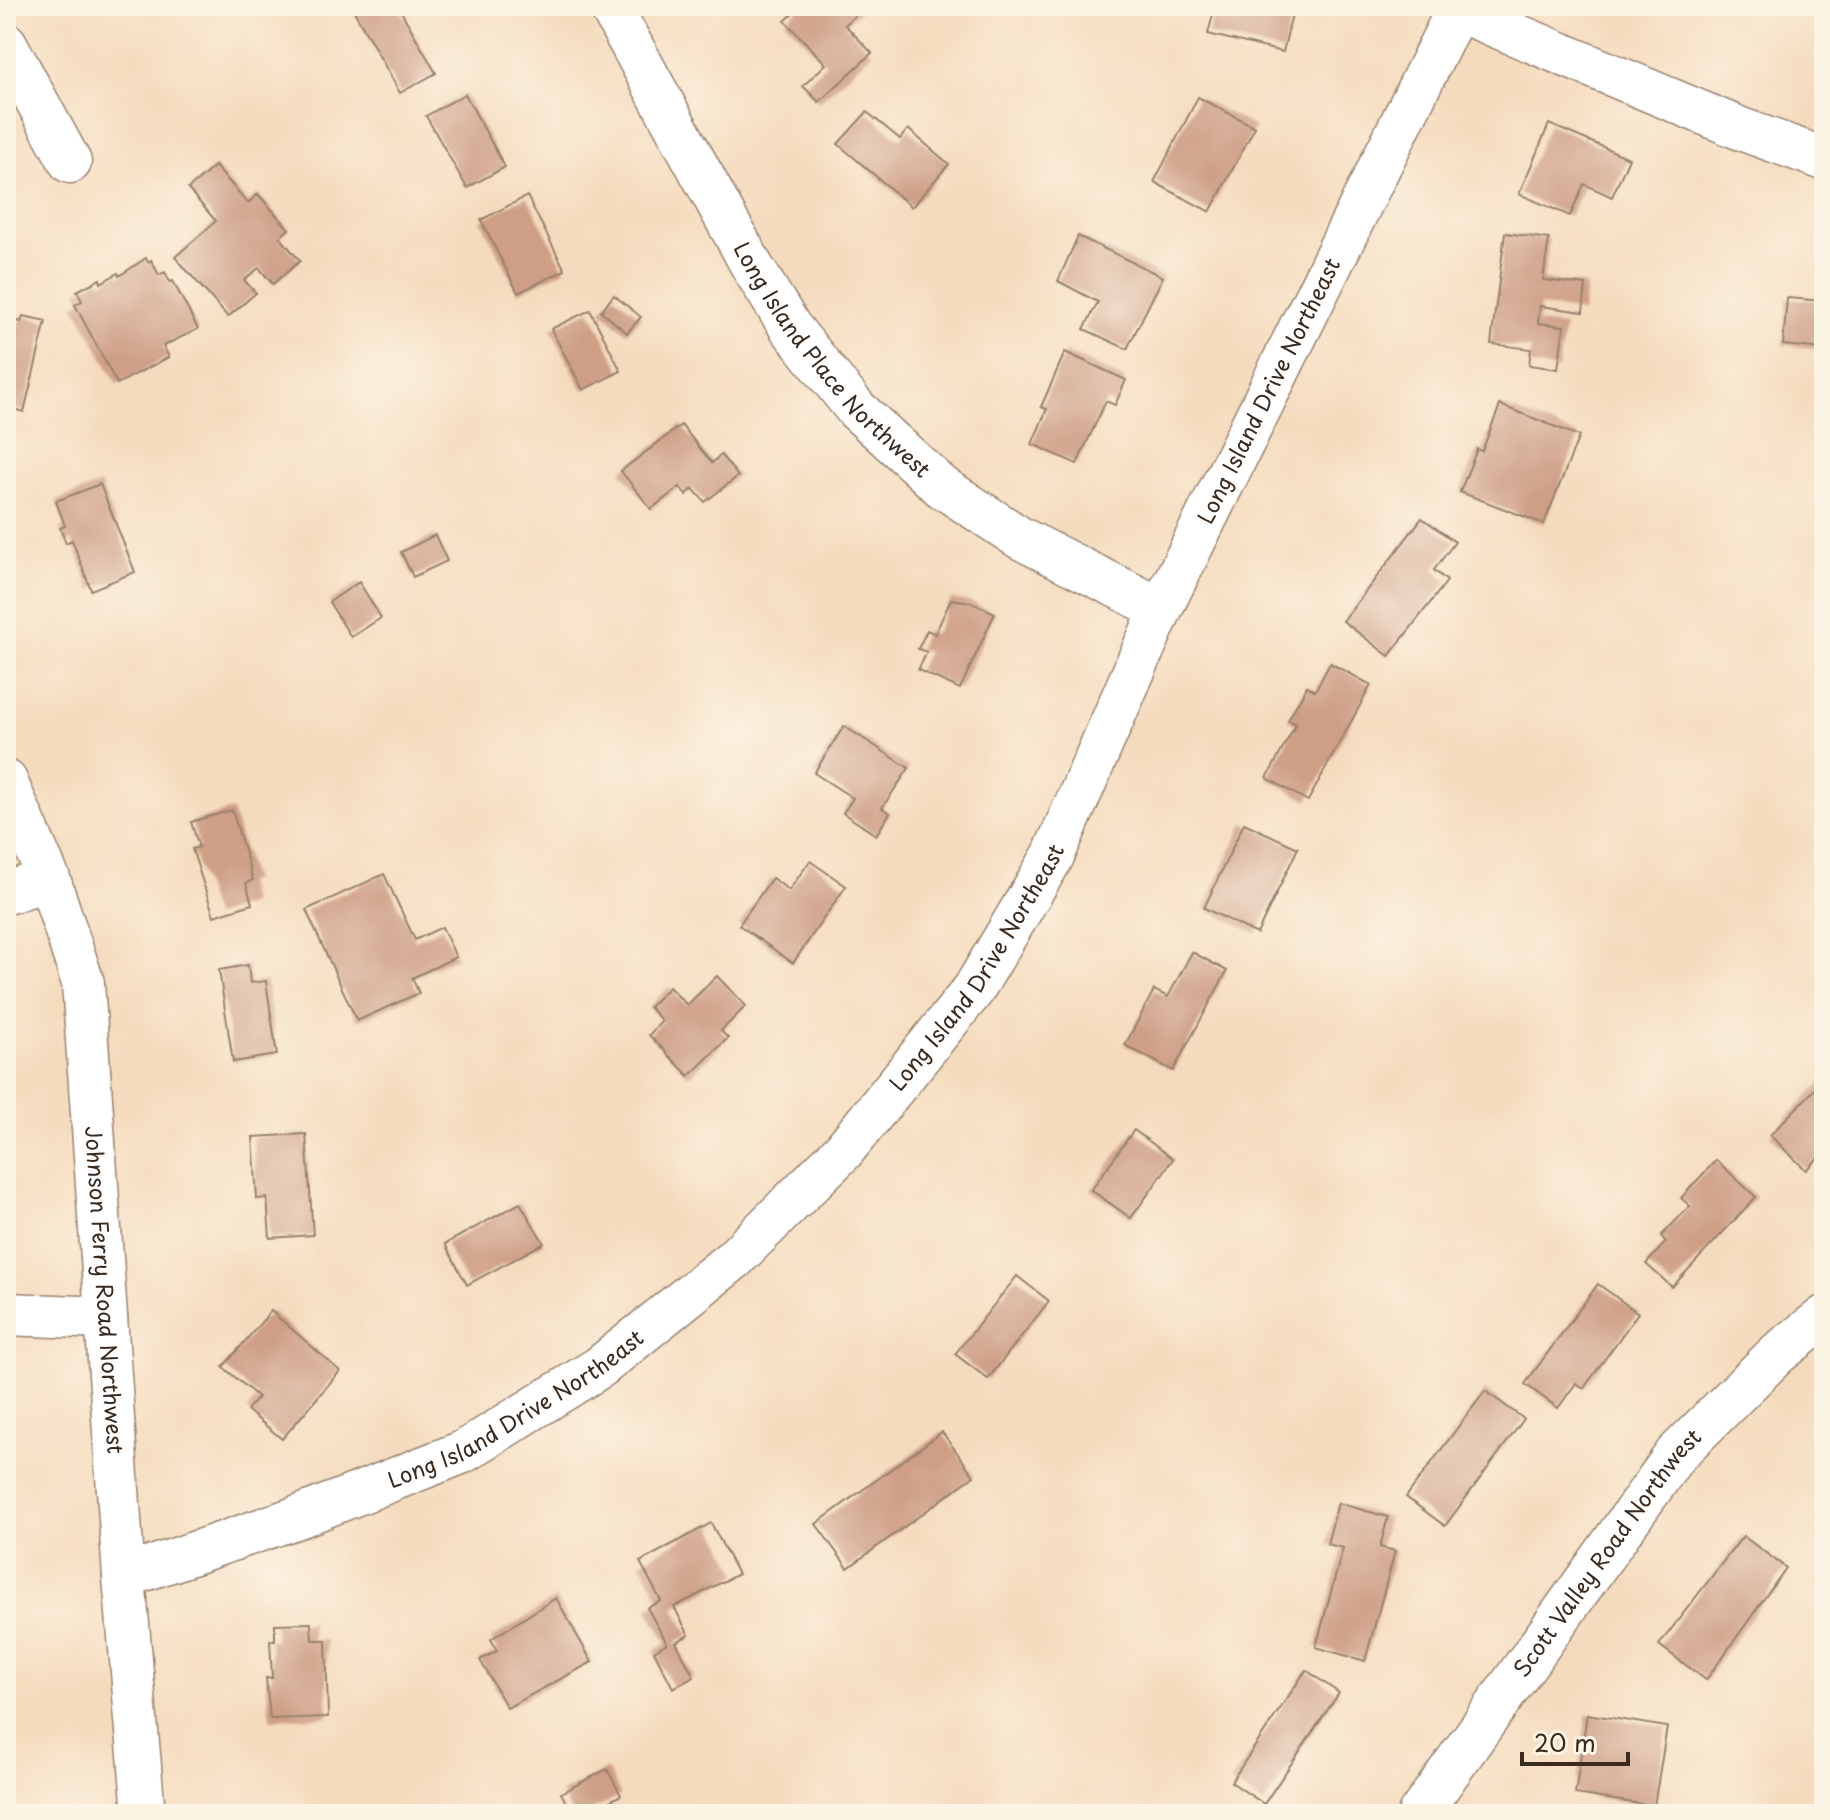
<svg xmlns="http://www.w3.org/2000/svg" width="1830" height="1820" viewBox="0 0 1830 1820" font-family="'Playpen Sans',sans-serif">
	<style>
		.building { fill: #ce9e85 }
		.lines { fill: none; stroke-linecap: round; stroke-linejoin: round }
		.minor-casing { stroke: #98826e; stroke-width: 45 }
		.minor { stroke: #fff; stroke-width: 42 }
		.labels { text-anchor: middle; stroke-width: 8; stroke-linejoin: round; paint-order: stroke }
		.street-label { font-size: 22px; fill: #3b2a1e; stroke: #fcf5e5 }
	</style>
	<rect width="100%" height="100%" fill="#fcf5e5"/>
	<filter id="ink" filterUnits="userSpaceOnUse"><feTurbulence type="fractalNoise" baseFrequency=".0125" numOctaves="2"/><feDisplacementMap in="SourceGraphic" scale="16" xChannelSelector="R" yChannelSelector="G"/><feConvolveMatrix kernelMatrix="1 2 1 2 8 2 1 2 1" color-interpolation-filters="sRGB"/></filter>
	<filter id="wash" filterUnits="userSpaceOnUse"><feTurbulence type="fractalNoise" baseFrequency=".006" numOctaves="4" result="noise"/><feDisplacementMap in="SourceGraphic" scale="32" xChannelSelector="R" yChannelSelector="G"/><feGaussianBlur stdDeviation="1.8" result="paint"/><feColorMatrix in="noise" values="0 0 0 0 0 0 0 0 0 0 0 0 0 0 0 0 0 1.4 0 .05"/><feComposite in="paint" operator="in"/></filter>
	<g filter="url(#wash)">
		<rect width="100%" height="100%" fill="#f5dbbe"/>
		<g id="blocks">
			<g class="building">
				<polygon points="364,6 398,6 436,73 400,93 354,11"/>
				<polygon points="801,6 865,6 845,25 872,53 819,102 803,86 826,64 785,21"/>
				<polygon points="1215,6 1294,6 1283,52 1208,34"/>
				<polygon points="465,94 505,167 467,188 426,116"/>
				<polygon points="1198,97 1255,127 1210,212 1154,182"/>
				<polygon points="867,112 900,139 908,129 949,164 912,207 838,144"/>
				<polygon points="1549,124 1629,158 1612,197 1584,184 1570,216 1519,194"/>
				<polygon points="215,166 248,203 258,194 289,229 280,237 300,261 273,284 259,268 244,280 256,293 228,317 175,257 216,221 188,189"/>
				<polygon points="527,196 565,270 518,293 481,220"/>
				<polygon points="1505,233 1549,239 1543,280 1586,285 1583,312 1540,306 1538,323 1564,326 1558,369 1529,365 1531,349 1491,344"/>
				<polygon points="1078,236 1163,277 1127,349 1084,329 1098,302 1058,281"/>
				<polygon points="146,258 148,262 151,260 159,275 165,272 170,282 173,281 198,329 163,346 169,357 117,384 75,305 82,301 77,291 100,279 101,283 118,273 119,276"/>
				<polygon points="614,295 641,317 627,333 601,311"/>
				<polygon points="1787,298 1824,301 1824,349 1783,345"/>
				<polygon points="590,310 621,371 583,390 551,329"/>
				<polygon points="23,316 46,321 24,412 6,407 6,318 21,322"/>
				<polygon points="1065,352 1126,380 1115,405 1106,401 1077,464 1032,444 1047,409 1041,407"/>
				<polygon points="1500,405 1579,436 1544,524 1460,492 1477,449 1482,451"/>
				<polygon points="681,425 712,463 721,455 738,476 705,502 693,489 686,495 680,487 651,509 621,471"/>
				<polygon points="100,484 135,572 91,590 72,540 66,543 60,528 65,526 56,501"/>
				<polygon points="1422,518 1455,542 1434,570 1447,581 1389,656 1343,621"/>
				<polygon points="435,535 447,561 413,577 401,552"/>
				<polygon points="359,582 381,618 351,637 329,602"/>
				<polygon points="951,599 970,602 995,613 960,689 918,670 927,652 918,649 927,630 935,634"/>
				<polygon points="1330,663 1371,685 1308,801 1267,778 1296,724 1288,720 1307,686 1315,691"/>
				<polygon points="844,726 909,768 882,808 890,813 876,835 843,813 853,798 814,773"/>
				<polygon points="232,810 253,880 246,883 252,904 214,916 192,849 199,847 191,822"/>
				<polygon points="1244,823 1298,848 1257,934 1204,908"/>
				<polygon points="810,861 846,886 793,963 739,925 772,878 789,890"/>
				<polygon points="384,874 415,940 442,927 456,957 412,978 419,993 357,1021 306,910"/>
				<polygon points="1192,952 1227,971 1173,1071 1125,1045 1154,990 1168,997"/>
				<polygon points="248,965 250,983 266,981 277,1055 233,1062 219,970"/>
				<polygon points="717,976 746,1006 721,1031 728,1038 689,1076 649,1035 662,1021 649,1007 669,987 687,1005"/>
				<polygon points="1824,1080 1824,1152 1806,1170 1770,1135"/>
				<polygon points="1134,1130 1173,1159 1131,1218 1091,1190"/>
				<polygon points="306,1134 313,1235 270,1238 267,1198 257,1199 253,1137"/>
				<polygon points="1716,1160 1756,1197 1672,1287 1646,1264 1666,1242 1661,1236 1690,1206 1681,1198"/>
				<polygon points="520,1203 544,1243 467,1285 445,1244"/>
				<polygon points="1017,1276 1049,1301 988,1379 955,1354"/>
				<polygon points="1598,1284 1638,1313 1584,1388 1576,1383 1558,1408 1525,1384"/>
				<polygon points="271,1311 340,1371 282,1439 247,1410 258,1397 223,1367"/>
				<polygon points="1485,1391 1524,1419 1445,1526 1406,1497"/>
				<polygon points="942,1432 974,1476 848,1568 816,1524"/>
				<polygon points="1338,1503 1388,1517 1380,1547 1395,1551 1365,1661 1316,1647 1343,1548 1327,1544"/>
				<polygon points="711,1523 738,1574 674,1607 689,1635 676,1642 694,1677 673,1688 654,1651 667,1643 647,1608 661,1601 640,1562"/>
				<polygon points="1743,1536 1786,1568 1706,1680 1659,1645"/>
				<polygon points="556,1598 592,1662 507,1708 480,1660 497,1651 491,1639"/>
				<polygon points="311,1623 312,1640 326,1640 328,1717 270,1719 266,1678 272,1678 270,1640 275,1640 275,1624"/>
				<polygon points="1306,1670 1339,1693 1264,1804 1231,1782"/>
				<polygon points="1587,1714 1667,1727 1654,1806 1575,1794"/>
				<polygon points="607,1769 621,1795 585,1814 572,1814 561,1793"/>
			</g>
		</g>
	</g>
	<g filter="url(#ink)">
		<use href="#blocks" fill-opacity="0" stroke="#98826e" stroke-width="2"/>
		<g class="lines">
			<defs>
				<g id="minor">
					<path id="s1" d="M610 6 753 268 790 327 856 409 942 487 1020 538 1161 609"/>
					<polyline points="1457,10 1741,129 1824,159"/>
					<polyline points="6,44 70,162"/>
					<path id="s2" d="M6 781 49 879 83 983 124 1577 144 1814"/>
					<polyline points="6,893 49,879"/>
					<polyline points="6,1314 106,1318"/>
					<path id="s3" d="M124 1577 301 1516 463 1452 600 1367 734 1259 843 1151 974 989 1053 856 1161 609 1459 6"/>
					<path id="s4" d="M1419 1814 1676 1454 1777 1354 1824 1317"/>
				</g>
			</defs>
			<use href="#minor" class="minor-casing"/>
			<use href="#minor" class="minor"/>
		</g>
	</g>
	<g class="labels">
		<g class="street-label">
			<text dy="8" stroke="none"><textPath href="#s1" startOffset="420">Long Island Place Northwest</textPath></text>
			<text dy="8" stroke="none"><textPath href="#s3" startOffset="1724">Long Island Drive Northeast</textPath></text>
			<text dy="8" stroke="none"><textPath href="#s3" startOffset="1076">Long Island Drive Northeast</textPath></text>
			<text dy="8" stroke="none"><textPath href="#s2" startOffset="524">Johnson Ferry Road Northwest</textPath></text>
			<text dy="8" stroke="none"><textPath href="#s3" startOffset="428">Long Island Drive Northeast</textPath></text>
			<text dy="8" stroke="none"><textPath href="#s4" startOffset="322">Scott Valley Road Northwest</textPath></text>
		</g>
	</g>
	<rect width="1830" height="1820" fill="none" stroke="#fcf5e5" stroke-width="32"/>
	<path d="M1522 1752v12h106v-12" fill="none" stroke="#3b2a1e" stroke-width="4"/>
	<text x="1534" y="1752" font-size="24" fill="#3b2a1e" stroke="#fcf5e5" stroke-width="6" paint-order="stroke">20 m</text>
</svg>
